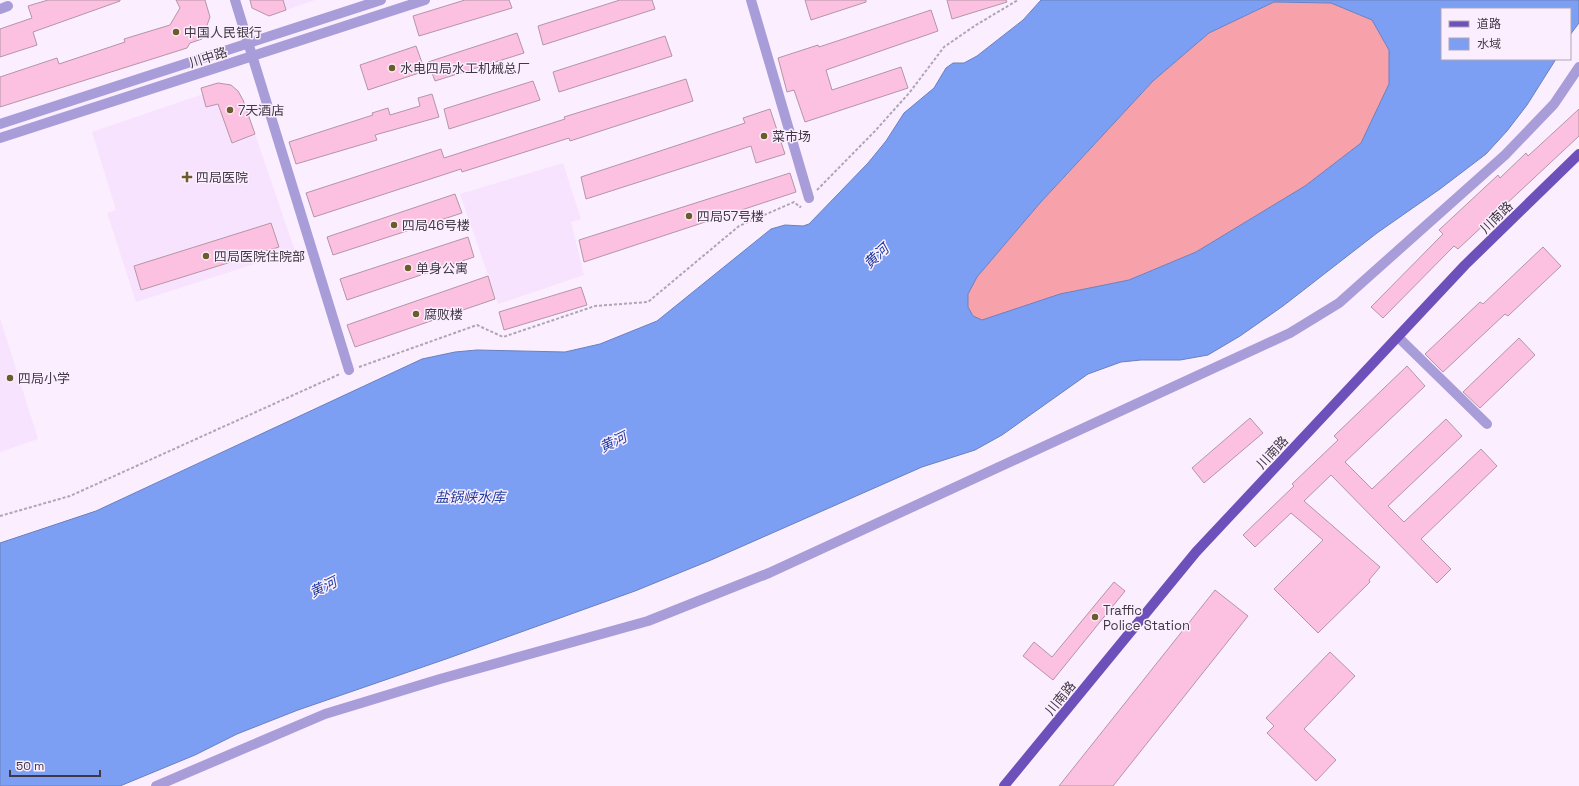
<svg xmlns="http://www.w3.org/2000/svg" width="1579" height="786" viewBox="0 0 1579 786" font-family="'Space Grotesk','Noto Sans SC',sans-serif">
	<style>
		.built { fill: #f8e3fe }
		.forest { fill: #f7a1ab }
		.water { fill: #7c9ff3; stroke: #6a80be; fill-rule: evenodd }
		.building { fill: #fcc1e0; stroke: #b495a5 }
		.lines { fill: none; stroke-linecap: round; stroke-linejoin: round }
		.path { stroke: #b0a5b3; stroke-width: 2; stroke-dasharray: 3 2; stroke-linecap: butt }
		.minor { stroke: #a89dd8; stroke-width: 10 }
		.tertiary { stroke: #a89dd8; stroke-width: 10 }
		.primary { stroke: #6d50ba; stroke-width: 10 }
		.poi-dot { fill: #6c5c2a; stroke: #fbeefe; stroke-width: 1.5 }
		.labels { text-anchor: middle; stroke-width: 3; stroke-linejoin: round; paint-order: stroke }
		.poi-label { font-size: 13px; fill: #403843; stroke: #fbeefe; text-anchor: start }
		.street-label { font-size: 13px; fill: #403843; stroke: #fbeefe }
		.water-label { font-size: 14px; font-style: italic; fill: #213e9e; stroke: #fbeefe }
	</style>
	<rect width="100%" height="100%" fill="#fbeefe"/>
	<g class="built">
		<polygon points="283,0 315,0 286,10"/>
		<polygon points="203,94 206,107 218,104 232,143 255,134 295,251 136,302 107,213 116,210 92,132"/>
		<polygon points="563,163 581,219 571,222 584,275 498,304 460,194"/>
		<polygon points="0,318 38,439 0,452"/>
	</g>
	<polygon class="forest" points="1274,2 1331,3 1372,20 1389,50 1389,84 1361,143 1305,186 1196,252 1129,280 1060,294 982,320 973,316 968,307 968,294 977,277 1040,203 1153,81 1209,33"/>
	<path class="water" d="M1041 0H1579V23L1570 35V9H1442V59H1556L1527 105 1507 131 1486 154 1440 189 1377 233 1283 306 1240 336 1208 355 1180 360H1141L1121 362 1088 374 1002 435 975 450 922 467 711 560 635 591 446 659 298 710 237 734 195 755 120 786H0V543L96 511 422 359 455 352 477 350 565 352 600 344 657 321 771 229 785 225 803 226 809 224 868 163 886 141 904 113 934 88 946 68 953 63H964L977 56 1023 20ZM1274 2 1331 3 1372 20 1389 50V84L1361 143 1305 186 1196 252 1129 280 1060 294 982 320 973 316 968 307V294L977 277 1040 203 1153 81 1209 33Z"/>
	<g class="building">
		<polygon points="48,0 120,0 120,1 33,32 37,45 0,57 0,29 32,18 28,6"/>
		<polygon points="176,0 205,0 210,17 202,39 190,43 187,48 0,107 0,77 57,58 59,64 125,42 124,39 170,25 180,8"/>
		<polygon points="250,0 283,0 286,10 269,16 252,8"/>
		<polygon points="465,0 509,0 512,8 419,36 413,16"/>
		<polygon points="620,0 652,0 655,9 543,45 538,26"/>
		<polygon points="805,0 866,0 866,2 811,20"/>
		<polygon points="947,0 1006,0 1007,2 952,19"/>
		<polygon points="931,10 938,31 826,70 832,90 901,67 908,88 805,122 794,90 787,92 778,58 818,45 819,47"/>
		<polygon points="517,33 524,53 435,81 428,62"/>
		<polygon points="665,36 672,56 559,92 553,72"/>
		<polygon points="416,46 425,71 368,90 360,65"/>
		<polygon points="686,79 693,101 570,141 569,138 462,172 461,169 314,217 306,193 441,149 444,158 565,119 564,117"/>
		<polygon points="533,81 540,100 449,129 444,109"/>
		<polygon points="218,83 231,85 238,91 243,100 255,134 232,143 218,104 206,107 201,88"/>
		<polygon points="432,94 439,117 375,135 377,140 296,164 289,142 373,115 372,113 388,108 390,115 420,106 418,98"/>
		<polygon points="770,109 785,154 756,163 751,146 586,199 581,177 745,123 743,118"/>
		<polygon points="1579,109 1579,136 1458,249 1454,246 1383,318 1371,307 1443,234 1439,230 1498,175 1500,178 1526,153 1528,156"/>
		<polygon points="790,173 796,192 584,262 579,240"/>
		<polygon points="455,194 462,213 333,255 327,237"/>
		<polygon points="271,223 279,247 141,290 134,266"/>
		<polygon points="468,237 474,257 347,300 340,279"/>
		<polygon points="1543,247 1561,266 1508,316 1505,314 1443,372 1425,354 1480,302 1483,304"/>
		<polygon points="488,276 495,299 355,347 347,325"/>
		<polygon points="581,287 587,305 504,330 499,312"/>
		<polygon points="1519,338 1535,355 1480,408 1463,392"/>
		<polygon points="1407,366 1425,386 1345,462 1372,489 1446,419 1462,436 1388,506 1404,522 1481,449 1497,466 1421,539 1451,569 1437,583 1331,475 1304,501 1380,567 1369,580 1370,582 1318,633 1274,589 1323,540 1291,513 1255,547 1243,535 1294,486 1292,484 1338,440 1334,436"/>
		<polygon points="1250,418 1263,433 1204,483 1192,468"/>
		<polygon points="1114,582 1125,591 1053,680 1023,656 1034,642 1052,657"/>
		<polygon points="1215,590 1248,616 1113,786 1059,786"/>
		<polygon points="1330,652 1355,676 1304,729 1336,760 1316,781 1267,733 1274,726 1266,718"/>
	</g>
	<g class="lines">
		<g class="path">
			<polyline points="817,190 875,131 910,92 944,47 976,25 1018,0"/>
			<polyline points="359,367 477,325 503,337 595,306 648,302 739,226 794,202 800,207 801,206"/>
			<polyline points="0,516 70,496 340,374"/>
		</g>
		<g class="minor">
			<polyline points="235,0 349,370"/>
			<polyline points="751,0 809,198"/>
			<polyline points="0,9 8,6"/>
			<polyline points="1398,337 1487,424"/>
			<polyline points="156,786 325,714 440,679 648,621 769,573 1290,333 1339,303 1505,155 1554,104 1579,67"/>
		</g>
		<g class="tertiary">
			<polyline points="0,124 381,0"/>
			<polyline points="0,138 425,0"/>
		</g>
		<polyline class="primary" points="1004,786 1196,552 1465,265 1579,154"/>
	</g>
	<g class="poi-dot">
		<circle cx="176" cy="32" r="4"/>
		<circle cx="392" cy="68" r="4"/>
		<circle cx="230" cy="110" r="4"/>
		<circle cx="764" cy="136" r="4"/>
		<path d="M185 171h4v4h4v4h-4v4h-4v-4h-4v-4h4z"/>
		<circle cx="689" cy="216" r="4"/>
		<circle cx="394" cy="225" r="4"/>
		<circle cx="206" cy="256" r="4"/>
		<circle cx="408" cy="268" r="4"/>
		<circle cx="416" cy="314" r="4"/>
		<circle cx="10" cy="378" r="4"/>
		<circle cx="1095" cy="617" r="4"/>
	</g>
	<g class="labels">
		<g class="poi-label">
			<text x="184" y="37">中国人民银行</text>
			<text x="400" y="73">水电四局水工机械总厂</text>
			<text x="238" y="115">7天酒店</text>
			<text x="772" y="141">菜市场</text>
			<text x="196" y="182">四局医院</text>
			<text x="697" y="221">四局57号楼</text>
			<text x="402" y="230">四局46号楼</text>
			<text x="214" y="261">四局医院住院部</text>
			<text x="416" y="273">单身公寓</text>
			<text x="424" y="319">腐败楼</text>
			<text x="18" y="383">四局小学</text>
			<text x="1103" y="615">Traffic<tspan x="1103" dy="15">Police Station</tspan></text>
		</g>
		<g class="street-label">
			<text transform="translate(208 57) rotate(-18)" y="5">川中路</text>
			<text transform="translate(1496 217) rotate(-44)" y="5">川南路</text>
			<text transform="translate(1272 452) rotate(-47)" y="5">川南路</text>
			<text transform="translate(1060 698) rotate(-51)" y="5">川南路</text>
		</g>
		<g class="water-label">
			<text transform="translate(876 256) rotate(-43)" y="5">黄河</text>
			<text transform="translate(613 442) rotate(-26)" y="5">黄河</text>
			<text x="470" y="502">盐锅峡水库</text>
			<text transform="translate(323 587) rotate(-26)" y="5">黄河</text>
		</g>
	</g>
	<rect x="1441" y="8" width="130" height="52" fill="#fbeefe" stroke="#b0a5b3"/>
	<rect x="1449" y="21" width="20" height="6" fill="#6d50ba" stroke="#b0a5b3"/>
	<text x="1477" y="28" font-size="12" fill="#403843">道路</text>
	<rect x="1449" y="38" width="20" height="12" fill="#7c9ff3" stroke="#b0a5b3"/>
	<text x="1477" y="48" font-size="12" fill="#403843">水域</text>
	<path d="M10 770v6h90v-6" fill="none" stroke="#403843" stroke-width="2"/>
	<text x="16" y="770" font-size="12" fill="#403843" stroke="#fbeefe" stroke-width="3" paint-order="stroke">50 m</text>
</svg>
